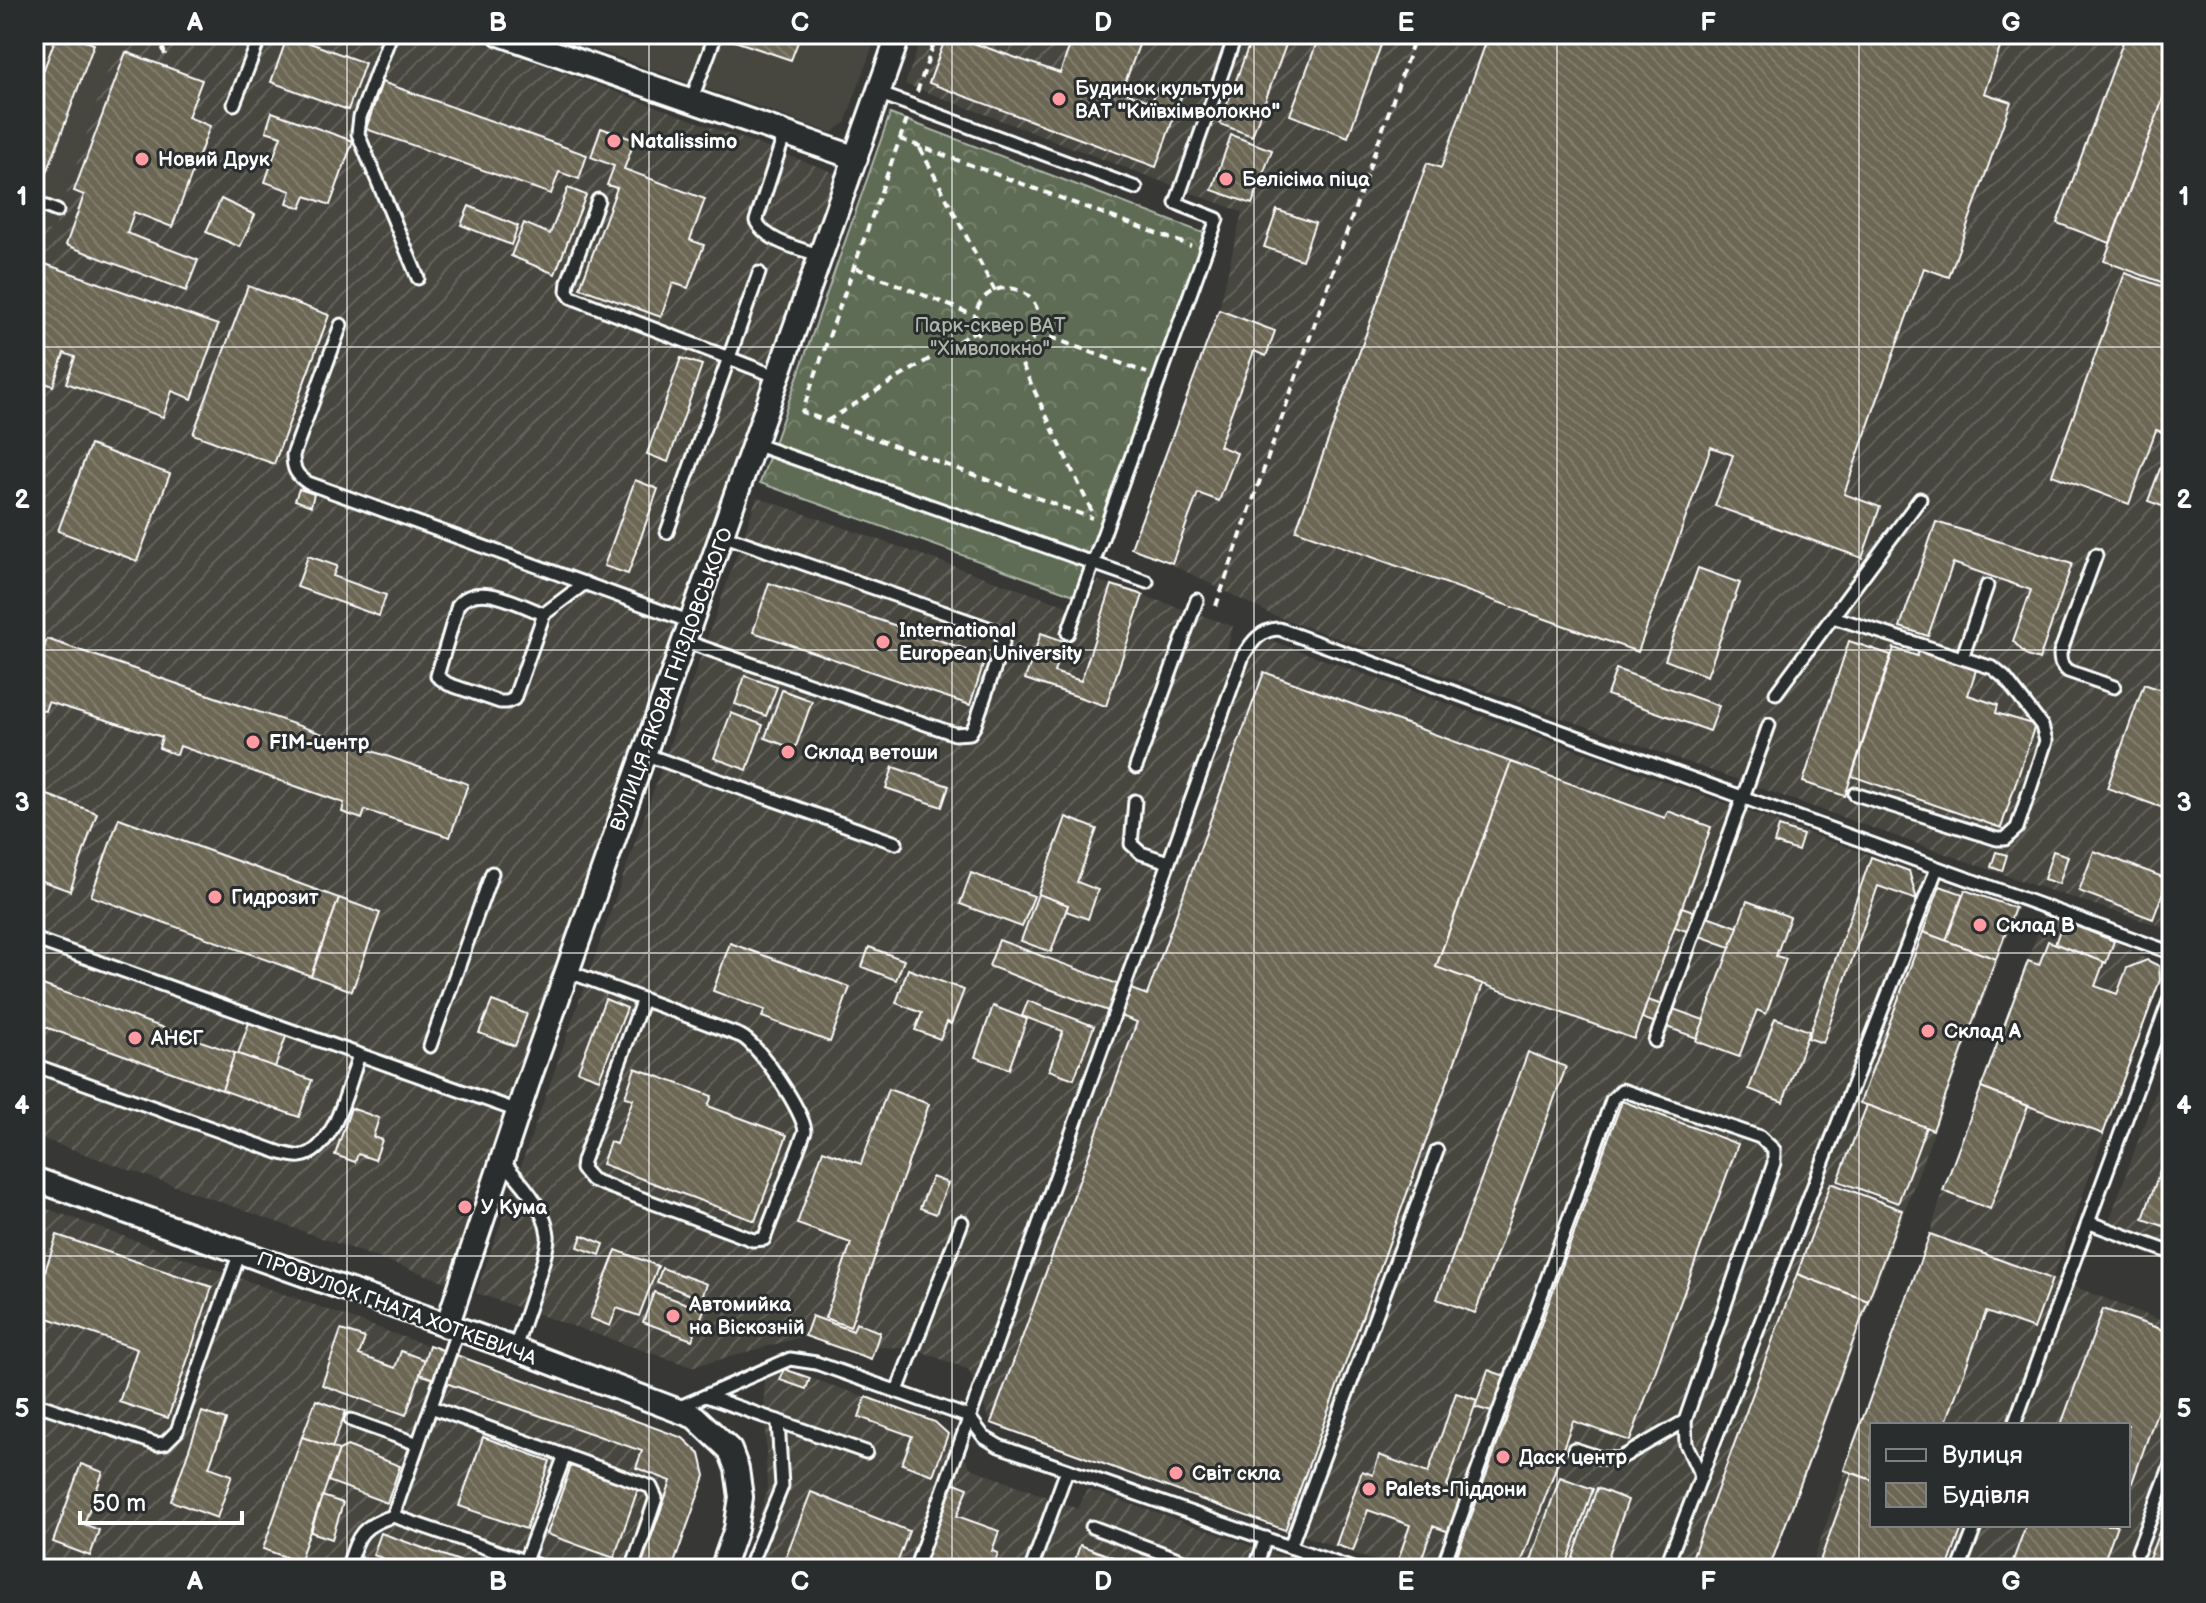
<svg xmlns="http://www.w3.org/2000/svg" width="2206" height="1603" viewBox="0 0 2206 1603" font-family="'Balsamiq Sans',sans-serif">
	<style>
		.built { fill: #47463f }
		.industrial { fill: url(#industrial-furrows); fill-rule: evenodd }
		.forest { fill: url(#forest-crowns); stroke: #aeb6aa; stroke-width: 2 }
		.building { fill: url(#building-back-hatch); stroke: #fff; stroke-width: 2 }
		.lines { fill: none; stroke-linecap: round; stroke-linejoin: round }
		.service-casing { stroke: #fff; stroke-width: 17 }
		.minor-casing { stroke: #fff; stroke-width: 28 }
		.path { stroke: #fff; stroke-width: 4; stroke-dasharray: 8 6; stroke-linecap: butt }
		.service { stroke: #2a2d2e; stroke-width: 11 }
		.minor { stroke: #2a2d2e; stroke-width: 22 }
		.grid { fill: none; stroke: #fff; stroke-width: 2; stroke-opacity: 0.55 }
		.poi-dot { fill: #ff9aa2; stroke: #2a2d2e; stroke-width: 3 }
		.labels { text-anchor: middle; stroke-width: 6; stroke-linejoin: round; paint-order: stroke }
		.poi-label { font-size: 20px; font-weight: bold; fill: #fff; stroke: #2a2d2e; text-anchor: start }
		.park-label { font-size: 20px; fill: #aeb6aa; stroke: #2a2d2e }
		.street-label { font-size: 20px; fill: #fff; stroke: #2a2d2e }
		.neatline { fill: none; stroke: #fff; stroke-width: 3 }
		.grid-label { font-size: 26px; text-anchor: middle; font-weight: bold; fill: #fff }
	</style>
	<defs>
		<pattern id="industrial-furrows" width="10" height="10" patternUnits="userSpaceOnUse" patternTransform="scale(2)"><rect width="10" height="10" fill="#47463f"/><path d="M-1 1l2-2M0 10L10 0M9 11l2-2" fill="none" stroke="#63625c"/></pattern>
		<pattern id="forest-crowns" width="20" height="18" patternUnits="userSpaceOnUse" patternTransform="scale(2)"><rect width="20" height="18" fill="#5e6c54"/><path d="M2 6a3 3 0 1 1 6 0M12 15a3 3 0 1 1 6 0" fill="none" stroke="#76826e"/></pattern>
		<pattern id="building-back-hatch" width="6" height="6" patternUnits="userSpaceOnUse" patternTransform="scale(2)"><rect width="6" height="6" fill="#6c6655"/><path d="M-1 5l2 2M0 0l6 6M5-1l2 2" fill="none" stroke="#827d6e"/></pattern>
	</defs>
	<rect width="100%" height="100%" fill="#373836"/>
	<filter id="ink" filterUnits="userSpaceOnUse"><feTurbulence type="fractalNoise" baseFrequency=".0125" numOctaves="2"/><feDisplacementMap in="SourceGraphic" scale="16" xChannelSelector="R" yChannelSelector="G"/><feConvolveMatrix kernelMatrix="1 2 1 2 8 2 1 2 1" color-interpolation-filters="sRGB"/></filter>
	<g filter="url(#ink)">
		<g class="built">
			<polygon points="34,34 120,34 53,234 34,227"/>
			<polygon points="552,34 877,34 845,123 832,133"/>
		</g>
		<g class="industrial">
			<polygon points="120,34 459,34 836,173 449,1283 34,1136 34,227 53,233"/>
			<polygon points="923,34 2172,34 2172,581 2162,608 2172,613 2172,930 2036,886 1270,614 1155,556 1131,548 1219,310 1242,212 905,84"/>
			<polygon points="757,497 1087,613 1098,581 1112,585 1233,626 1227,650 1272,641 2018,908 1770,1569 1397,1569 991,1423 969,1370 913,1348 875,1347 805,1336 692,1367 476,1293"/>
			<path d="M2044 915 2114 941 2159 966 2160 980 2053 1278 2172 1325V1569H1810L1930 1234 1943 1191ZM1872 1425H2128V1525H1872Z"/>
			<polygon points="2172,1047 2172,1262 2103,1238"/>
			<polygon points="34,1204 683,1438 700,1454 705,1476 672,1569 34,1569"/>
			<polygon points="784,1369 936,1421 949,1433 971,1468 1078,1509 1087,1489 1319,1569 743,1569 767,1491 764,1379"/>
		</g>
		<polygon class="forest" points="890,114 1206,234 1074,595 760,483"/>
		<g class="building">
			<polygon points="57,34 67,34 94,44 41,189 34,186 34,96"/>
			<polygon points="714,34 801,34 791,60"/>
			<polygon points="947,34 1060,73 1074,34 1143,34 1122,91 1152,102 1157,88 1181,97 1156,167 929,83"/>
			<polygon points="1253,34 1290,34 1252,136 1220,124"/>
			<polygon points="1320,34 1385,34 1348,137 1290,115"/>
			<polygon points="1489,34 2005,34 1984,93 2011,102 1949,277 1924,268 1844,494 1880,507 1862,558 1715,506 1733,455 1711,447 1638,652 1296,530 1427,163 1441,168"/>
			<polygon points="2126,34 2172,34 2172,74 2110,243 2057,223"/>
			<polygon points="288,35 365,63 348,110 271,82"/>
			<polygon points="126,52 202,80 188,117 210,126 172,227 134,212 127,233 198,260 186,291 66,245 84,195 74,191"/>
			<polygon points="2172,74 2172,286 2104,261"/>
			<polygon points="382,82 587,155 579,179 559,172 551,194 366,129"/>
			<polygon points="272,112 353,141 330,205 306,196 301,208 287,203 291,191 265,182 281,136 266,131"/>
			<polygon points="601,128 635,140 624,169 705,199 690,240 704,245 688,288 673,283 661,317 580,288 617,188 607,185 614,166 591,157"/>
			<polygon points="1231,135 1272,150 1252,204 1212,190"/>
			<polygon points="568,188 586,195 555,274 511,256 524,223 550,234"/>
			<polygon points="221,199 255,215 240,247 206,232"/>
			<polygon points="469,206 518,226 511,245 461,225"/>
			<polygon points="1277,210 1315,223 1302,260 1264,247"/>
			<polygon points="34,260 218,325 192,399 172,391 163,417 66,383 75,357 64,353 53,386 34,379"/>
			<polygon points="2125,273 2172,290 2172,412 2165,433 2156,430 2129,504 2052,475"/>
			<polygon points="248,286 329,315 274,464 193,434"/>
			<polygon points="1219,310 1275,331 1266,356 1254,351 1219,446 1237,453 1219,501 1198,493 1172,563 1131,548"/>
			<polygon points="681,358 702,365 668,462 647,454"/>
			<polygon points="2172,434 2172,461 2163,458"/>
			<polygon points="90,445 170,474 137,561 58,531"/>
			<polygon points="2161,466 2172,471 2172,493 2167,508 2148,501"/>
			<polygon points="635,480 658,489 628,574 604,566"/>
			<polygon points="299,489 314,494 311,506 295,500"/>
			<polygon points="1936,522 2072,564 2039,660 2027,656 2013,641 2031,590 1953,563 1928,636 1900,627"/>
			<polygon points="308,556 337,566 333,576 386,595 379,616 297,587"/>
			<polygon points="1698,568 1740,583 1707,676 1665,660"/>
			<polygon points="769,583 986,656 970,705 753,632"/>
			<polygon points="1112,585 1143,595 1106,706 1025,679 1041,633 1064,641 1054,672 1081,681"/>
			<polygon points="47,639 468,784 450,837 365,810 362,819 342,812 344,803 180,746 177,755 159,748 162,737 48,702 45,711 34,707 34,676"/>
			<polygon points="1849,641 1891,655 1845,796 1803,782"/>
			<polygon points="1894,648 1917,656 1919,651 1976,670 1968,695 1998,705 1996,713 2035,725 2001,828 1852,776"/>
			<polygon points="1616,669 1719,706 1710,731 1607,695"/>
			<polygon points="1264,672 1511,762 1436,967 1483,984 1285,1530 991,1423 1137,1022 989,966 999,940 1147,995"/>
			<polygon points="745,676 777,687 766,716 735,704"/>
			<polygon points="2144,684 2172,694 2172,811 2107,788"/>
			<polygon points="782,690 812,701 795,749 765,738"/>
			<polygon points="731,713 763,725 747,770 714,758"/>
			<polygon points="1511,762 1665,818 1668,811 1711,827 1634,1039 1436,967"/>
			<polygon points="893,767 949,786 942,807 886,788"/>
			<polygon points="34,790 97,813 70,891 34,878"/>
			<polygon points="1066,817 1097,829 1077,882 1098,890 1088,919 1066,911 1068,905 1038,894"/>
			<polygon points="119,818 339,898 311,976 91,896"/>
			<polygon points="1779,827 1803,835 1798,851 1774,843"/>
			<polygon points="2053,851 2068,856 2059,884 2044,879"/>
			<polygon points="2094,851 2168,879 2153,919 2079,891"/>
			<polygon points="1996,852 2007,855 2002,871 1991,867"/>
			<polygon points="1871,857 1909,871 1917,900 1878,886 1823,1043 1808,1038"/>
			<polygon points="971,873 1034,896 1022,927 960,904"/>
			<polygon points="1940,886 1963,894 1946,941 1923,932"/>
			<polygon points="1965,890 2015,908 1996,959 1946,941"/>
			<polygon points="1038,894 1068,905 1051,952 1021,941"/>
			<polygon points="339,898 380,913 352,991 311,976"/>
			<polygon points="1747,901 1790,917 1776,956 1786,959 1766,1014 1757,1010 1739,1057 1696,1041"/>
			<polygon points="1682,907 1738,927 1730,947 1675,927"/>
			<polygon points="2063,921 2114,941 2106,963 2055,944"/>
			<polygon points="1923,932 1996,959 1933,1130 1860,1103"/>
			<polygon points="2048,941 2104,962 2095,986 2117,994 2127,968 2147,960 2159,966 2160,980 2103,1134 1981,1088 2028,961 2039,965"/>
			<polygon points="730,943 850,987 830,1042 762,1017 765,1010 713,991"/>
			<polygon points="869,947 904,960 896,980 862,967"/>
			<polygon points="908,969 964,990 951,1024 947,1022 940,1039 915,1030 922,1013 896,1003"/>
			<polygon points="34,982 235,1053 222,1090 34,1023"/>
			<polygon points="605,999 627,1008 599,1079 578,1071"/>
			<polygon points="1648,1000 1704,1020 1697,1038 1642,1018"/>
			<polygon points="492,1001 527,1014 515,1046 479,1033"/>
			<polygon points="1028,1001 1094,1026 1074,1079 1049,1070 1063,1031 1022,1016"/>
			<polygon points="993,1006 1027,1019 1009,1069 975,1057"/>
			<polygon points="1775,1018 1809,1031 1783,1102 1749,1089"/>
			<polygon points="250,1020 287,1034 275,1067 238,1054"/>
			<polygon points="1528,1052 1566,1067 1475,1313 1437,1299"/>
			<polygon points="235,1053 312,1080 299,1117 222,1090"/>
			<polygon points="635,1068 712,1096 708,1106 787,1135 755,1221 602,1164 610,1142 616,1144 633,1099 625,1097"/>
			<polygon points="1981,1088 2028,1106 1990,1209 1943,1191"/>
			<polygon points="888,1089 929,1104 850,1327 825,1318 851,1243 797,1224 823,1150 861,1164"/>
			<polygon points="1622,1101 1738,1144 1630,1441 1573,1421 1519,1569 1452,1569"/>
			<polygon points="1867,1105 1926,1127 1898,1203 1838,1181"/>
			<polygon points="351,1108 379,1118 373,1137 382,1140 375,1160 358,1154 355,1162 335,1155"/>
			<polygon points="2172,1136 2172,1229 2143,1219"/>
			<polygon points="932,1177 948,1183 936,1214 920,1208"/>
			<polygon points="1831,1183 1902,1210 1868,1301 1797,1274"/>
			<polygon points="1930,1234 2052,1279 2034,1329 1986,1312 1945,1425 1872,1425 1872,1480 1844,1470"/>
			<polygon points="57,1235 212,1287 168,1418 119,1402 137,1349 34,1313 34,1304"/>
			<polygon points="582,1235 604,1244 600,1255 578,1247"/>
			<polygon points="616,1250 658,1266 639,1316 617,1308 610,1326 590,1318"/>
			<polygon points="662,1268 707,1284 701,1299 657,1282"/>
			<polygon points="1797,1274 1868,1301 1769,1569 1688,1569"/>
			<polygon points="654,1292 704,1310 692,1340 643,1322"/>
			<polygon points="2103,1309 2172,1333 2172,1370 2128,1494 2128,1425 2061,1425"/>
			<polygon points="812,1316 853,1331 856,1323 880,1332 871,1359 805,1336"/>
			<polygon points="341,1330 365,1338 359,1355 395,1368 401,1351 425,1360 406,1415 322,1385"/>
			<polygon points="429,1345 683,1438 700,1454 705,1476 672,1569 640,1569 671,1481 636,1468 642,1451 420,1374"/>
			<polygon points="784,1369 810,1378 806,1389 780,1380"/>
			<polygon points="1488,1370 1505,1376 1492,1412 1475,1407"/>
			<polygon points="1456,1393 1477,1400 1447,1486 1464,1491 1449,1532 1433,1526 1418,1569 1396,1566 1410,1525 1368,1510 1353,1551 1336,1545 1362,1471 1373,1475 1379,1455 1428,1473"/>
			<polygon points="866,1397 935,1422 948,1434 933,1475 902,1464 912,1436 859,1417"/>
			<polygon points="316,1400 346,1411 332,1448 302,1437"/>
			<polygon points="202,1412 226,1420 209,1467 232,1475 217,1518 171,1501"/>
			<polygon points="302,1437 339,1450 299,1562 263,1549"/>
			<polygon points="483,1437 550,1461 526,1529 459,1506"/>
			<polygon points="347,1446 400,1466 387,1503 328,1481 339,1450"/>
			<polygon points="81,1464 103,1472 84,1524 99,1530 90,1556 53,1542"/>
			<polygon points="571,1466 638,1489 614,1558 547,1534"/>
			<polygon points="1852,1473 1872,1480 1872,1525 1963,1525 1947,1569 1817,1569"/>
			<polygon points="1560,1477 1593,1489 1565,1569 1528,1569"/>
			<polygon points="950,1481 968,1488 957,1516 999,1531 992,1551 998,1553 993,1569 918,1569"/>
			<polygon points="1597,1488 1628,1500 1604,1569 1569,1569"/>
			<polygon points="811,1492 909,1531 895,1569 781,1569"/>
			<polygon points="322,1496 343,1503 332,1539 311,1532"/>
			<polygon points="2172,1498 2172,1569 2162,1569 2147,1564"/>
			<polygon points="2026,1525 2117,1525 2101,1569 2010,1569"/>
			<polygon points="381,1533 482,1569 413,1569 373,1555"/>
			<polygon points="1080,1545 1134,1565 1133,1569 1072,1569"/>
		</g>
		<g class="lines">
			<defs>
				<g id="service">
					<polyline points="391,34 360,117 358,134 418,278"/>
					<polyline points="878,93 1136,188"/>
					<polyline points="691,101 716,34"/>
					<polyline points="234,104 261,34"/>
					<path d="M785 133 756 221C768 243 799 248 821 256"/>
					<polyline points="598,200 568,282 567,291 571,297 778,377"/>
					<polyline points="34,202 57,211"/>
					<path d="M341 325 293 455C293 469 296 475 308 483L691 622"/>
					<polyline points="754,444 1147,582"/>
					<polyline points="667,532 759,273"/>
					<path d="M2096 555 2060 653C2060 662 2061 665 2068 671L2114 687"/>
					<path d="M544 614C519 605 478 580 458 605L437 676 448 684 500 702H507L514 699 544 614 585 583"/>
					<polyline points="1833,617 1993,668 2005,678 2042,726 2046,741 2017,828 2005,839 1997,839 1855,794"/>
					<polyline points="1068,633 1217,219 1176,203 1236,34"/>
					<polyline points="684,641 955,734 970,733 975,725 1003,643 1000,632 722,535"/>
					<polyline points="1962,658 1987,586"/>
					<polyline points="1776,693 1920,499"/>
					<polyline points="644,754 896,843"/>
					<polyline points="1136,767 1197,600"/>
					<polyline points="1135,801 1131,844 1141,853 1168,862"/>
					<polyline points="34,939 518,1111"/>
					<path d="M567 971 741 1036C760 1046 803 1111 805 1131L764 1239 753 1240 592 1180 582 1169 583 1161 643 999"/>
					<polyline points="1655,1041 1769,725"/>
					<polyline points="430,1046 492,873"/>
					<path d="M34 1065 281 1153C287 1154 295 1157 300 1156 334 1153 349 1083 359 1055"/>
					<path d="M502 1161C520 1180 545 1208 548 1235 550 1251 521 1327 515 1349"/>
					<polyline points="34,1201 41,1181"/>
					<polyline points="2090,1223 2172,1253"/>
					<polyline points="897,1391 962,1222"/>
					<polyline points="706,1396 866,1452"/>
					<polyline points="34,1403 157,1444 165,1443 177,1431 240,1252"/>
					<polyline points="431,1407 651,1487 656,1498 632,1569"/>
					<polyline points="675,1409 790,1359 816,1363 969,1417 984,1437 999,1446 1353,1569"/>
					<polyline points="351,1420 418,1444"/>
					<polyline points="2014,1425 2172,993"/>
					<polyline points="1574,1449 1601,1458 1619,1459 1685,1421"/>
					<polyline points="393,1516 458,1329"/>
					<polyline points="1092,1527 1205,1569"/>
					<polyline points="1290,1547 1437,1151"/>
					<polyline points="2138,1551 2172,1462"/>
					<polyline points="752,1560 782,1486 778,1421"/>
					<polyline points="350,1561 371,1569"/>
					<polyline points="525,1561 565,1455"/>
					<path d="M347 1569C358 1537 358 1527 393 1516L548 1569"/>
					<path d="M915 1569 1243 656C1252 642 1261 629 1279 629L2172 953"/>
					<polyline points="1031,1569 1067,1470"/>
					<polyline points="1255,1569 1266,1538"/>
					<polyline points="1301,1569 1307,1553"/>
					<polyline points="1442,1569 1612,1100 1622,1090 1760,1137 1774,1150 1774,1163 1685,1421 1686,1444 1701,1476"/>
					<polyline points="1665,1569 1937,868"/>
					<polyline points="1959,1569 1976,1525"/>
				</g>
				<g id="minor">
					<polyline points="500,34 856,158"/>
					<polyline points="34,1179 515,1349 695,1417 730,1450 737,1469 741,1497 736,1529 722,1569"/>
					<polyline points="447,1326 528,1082 899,34"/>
				</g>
			</defs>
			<use href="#service" class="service-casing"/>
			<use href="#minor" class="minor-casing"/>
			<g class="path">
				<polyline points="159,34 165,55"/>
				<polyline points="917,92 937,34"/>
				<polyline points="907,119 802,412 1092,518"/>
				<polyline points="900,139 1191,246"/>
				<polyline points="920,148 995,291"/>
				<polyline points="856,268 976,316"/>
				<circle cx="1007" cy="320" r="32"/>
				<polyline points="1037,332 1147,373"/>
				<polyline points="1016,352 1093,514"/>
				<polyline points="827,421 977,330"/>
				<polyline points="1216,606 1416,34"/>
			</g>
			<use href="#service" class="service"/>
			<use href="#minor" class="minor"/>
		</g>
	</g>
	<path class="grid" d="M347 34V1569M649 34V1569M952 34V1569M1254 34V1569M1557 34V1569M1859 34V1569M34 347H2172M34 650H2172M34 953H2172M34 1256H2172"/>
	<g class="poi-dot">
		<circle cx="1059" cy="99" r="8"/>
		<circle cx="614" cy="141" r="8"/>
		<circle cx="142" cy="159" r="8"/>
		<circle cx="1226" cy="179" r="8"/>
		<circle cx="883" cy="642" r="8"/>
		<circle cx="253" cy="742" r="8"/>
		<circle cx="788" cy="752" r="8"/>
		<circle cx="215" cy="897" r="8"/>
		<circle cx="1980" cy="925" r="8"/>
		<circle cx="1928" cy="1031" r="8"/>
		<circle cx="135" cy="1038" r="8"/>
		<circle cx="465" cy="1207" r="8"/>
		<circle cx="673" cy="1316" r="8"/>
		<circle cx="1503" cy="1457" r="8"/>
		<circle cx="1176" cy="1473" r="8"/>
		<circle cx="1369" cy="1489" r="8"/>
	</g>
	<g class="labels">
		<g class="poi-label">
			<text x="1075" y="95">Будинок культури<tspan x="1075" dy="23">ВАТ "Київхімволокно"</tspan></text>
			<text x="630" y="148">Natalissimo</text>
			<text x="158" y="166">Новий Друк</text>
			<text x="1242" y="186">Белісіма піца</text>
			<text x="899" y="637">International<tspan x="899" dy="23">European University</tspan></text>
			<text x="269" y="749">FIM-центр</text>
			<text x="804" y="759">Склад ветоши</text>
			<text x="231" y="904">Гидрозит</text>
			<text x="1996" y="932">Склад B</text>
			<text x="1944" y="1038">Склад A</text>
			<text x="151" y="1045">АНЄГ</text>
			<text x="481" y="1214">У Кума</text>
			<text x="689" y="1311">Автомийка<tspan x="689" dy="23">на Віскозній</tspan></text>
			<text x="1519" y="1464">Даск центр</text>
			<text x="1192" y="1480">Світ скла</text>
			<text x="1385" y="1496">Palets-Піддони</text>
		</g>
		<g class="park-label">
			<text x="990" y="332">Парк-сквер ВАТ<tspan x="990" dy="23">"Хімволокно"</tspan></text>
		</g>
		<g class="street-label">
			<text transform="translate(671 679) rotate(-70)" y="7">ВУЛИЦЯ ЯКОВА ГНІЗДОВСЬКОГО</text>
			<text transform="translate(397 1308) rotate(20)" y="7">ПРОВУЛОК ГНАТА ХОТКЕВИЧА</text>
		</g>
	</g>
	<rect width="2206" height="1603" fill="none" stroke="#2a2d2e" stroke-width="88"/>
	<rect x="1870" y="1423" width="260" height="104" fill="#2a2d2e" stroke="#7f8182" stroke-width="2"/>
	<rect x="1886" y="1449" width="40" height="12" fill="#2a2d2e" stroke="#7f8182" stroke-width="2"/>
	<text x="1942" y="1463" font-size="24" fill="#ffffff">Вулиця</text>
	<rect x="1886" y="1483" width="40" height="24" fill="url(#building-back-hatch)" stroke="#7f8182" stroke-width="2"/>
	<text x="1942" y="1503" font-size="24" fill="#ffffff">Будівля</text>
	<path d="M80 1511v12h162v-12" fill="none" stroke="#ffffff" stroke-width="4"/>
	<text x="92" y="1511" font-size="24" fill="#ffffff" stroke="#2a2d2e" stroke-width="6" paint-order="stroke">50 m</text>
	<rect x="44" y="44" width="2118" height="1515" class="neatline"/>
	<g class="grid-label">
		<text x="195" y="31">A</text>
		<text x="498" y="31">B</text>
		<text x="800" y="31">C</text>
		<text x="1103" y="31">D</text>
		<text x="1406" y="31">E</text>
		<text x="1708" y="31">F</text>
		<text x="2011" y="31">G</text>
		<text x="22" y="205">1</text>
		<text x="2184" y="205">1</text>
		<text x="22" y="508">2</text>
		<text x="2184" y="508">2</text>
		<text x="22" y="811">3</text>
		<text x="2184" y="811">3</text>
		<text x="22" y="1114">4</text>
		<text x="2184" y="1114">4</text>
		<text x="22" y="1417">5</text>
		<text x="2184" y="1417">5</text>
		<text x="195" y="1590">A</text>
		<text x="498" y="1590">B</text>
		<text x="800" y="1590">C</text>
		<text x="1103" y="1590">D</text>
		<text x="1406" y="1590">E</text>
		<text x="1708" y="1590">F</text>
		<text x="2011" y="1590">G</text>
	</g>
</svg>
